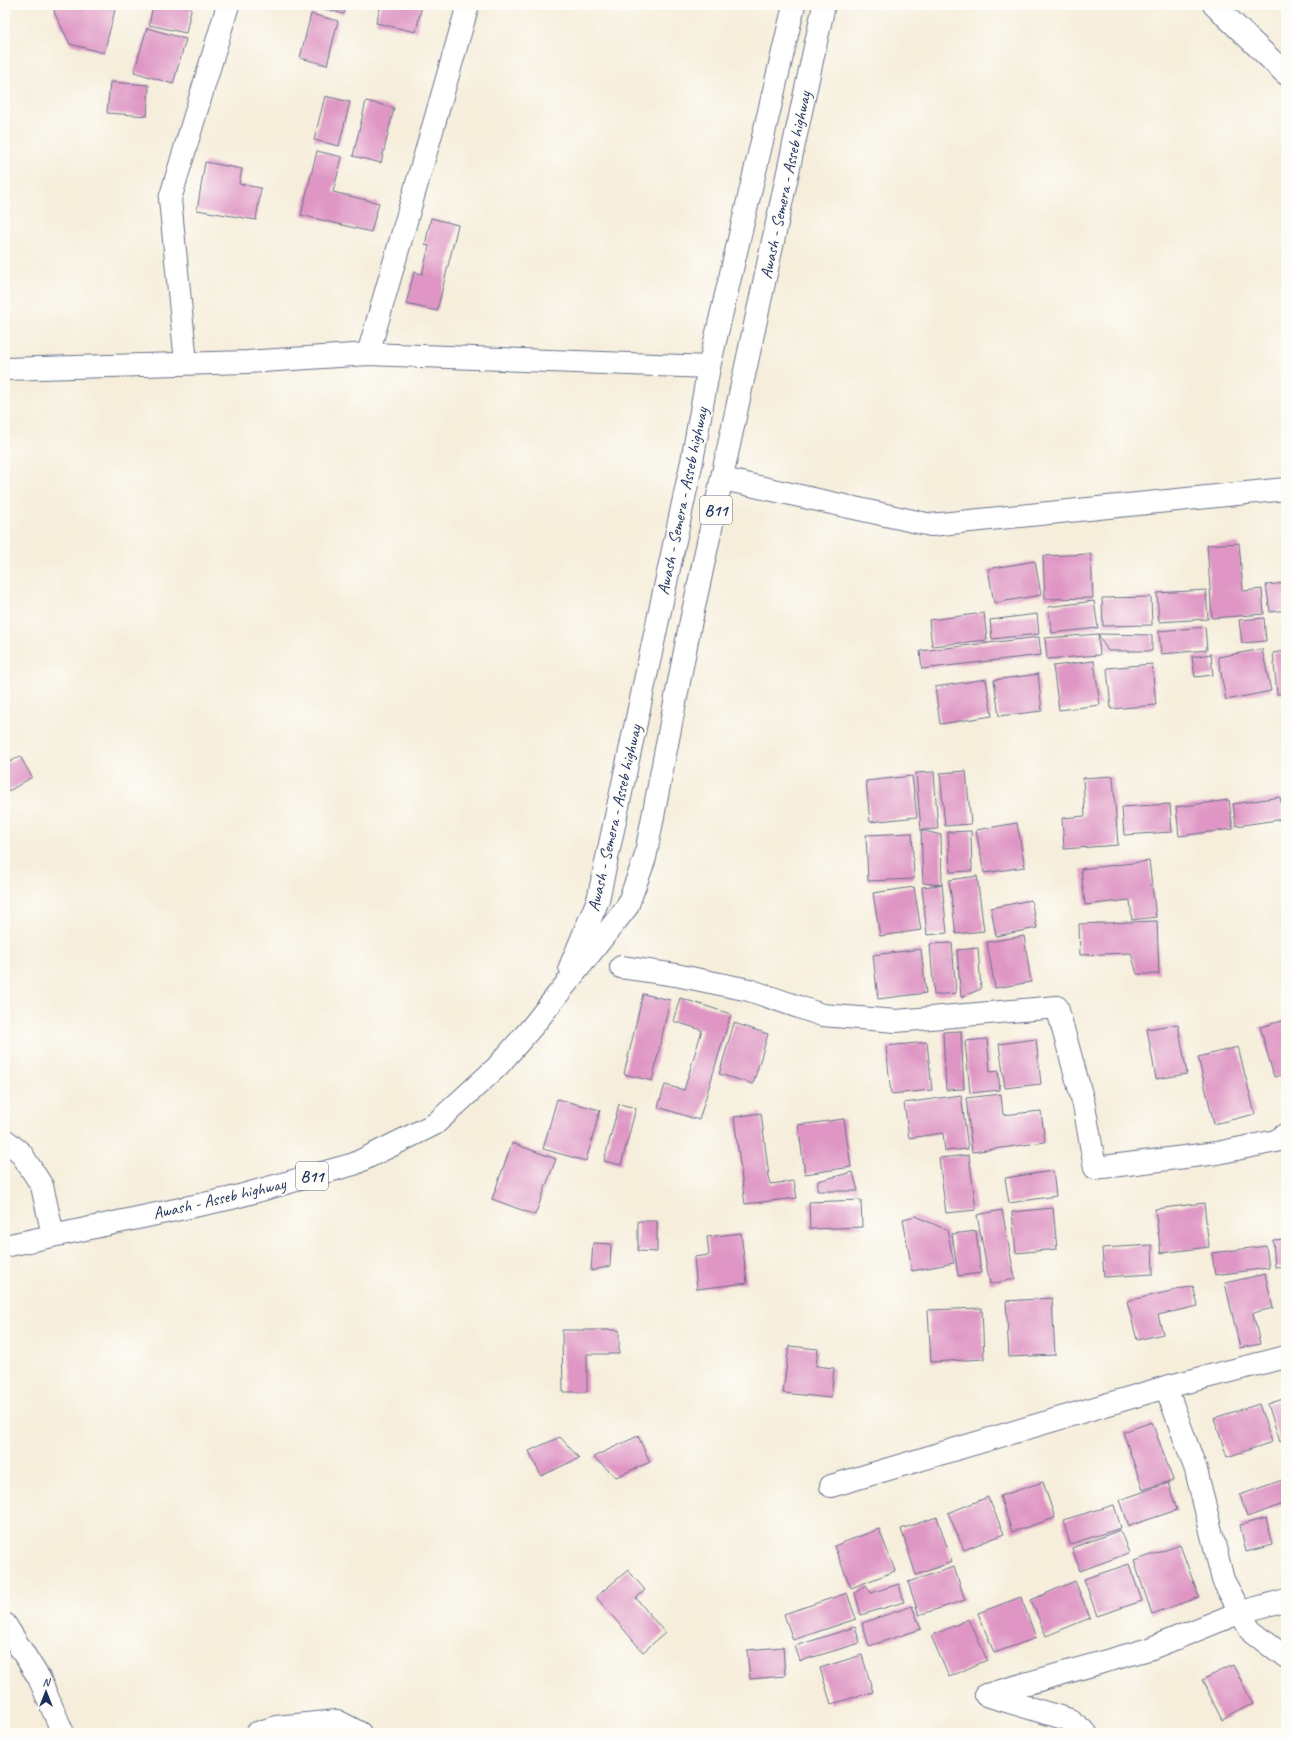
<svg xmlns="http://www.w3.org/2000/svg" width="1291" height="1738" viewBox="0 0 1291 1738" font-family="Caveat,sans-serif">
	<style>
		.building { fill: #df96c4 }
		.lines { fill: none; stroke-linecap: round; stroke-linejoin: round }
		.minor-casing { stroke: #68728a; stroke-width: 24 }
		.trunk-casing { stroke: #68728a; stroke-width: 24 }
		.minor { stroke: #fff; stroke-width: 22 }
		.trunk { stroke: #fff; stroke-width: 22 }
		.labels { text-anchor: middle; stroke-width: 4; stroke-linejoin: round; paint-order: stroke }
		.shield { fill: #fdfcf7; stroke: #5f6c8c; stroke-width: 1 }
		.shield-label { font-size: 16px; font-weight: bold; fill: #1b2f5e }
		.street-label { font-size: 17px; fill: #1b2f5e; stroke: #fdfcf7 }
	</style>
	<rect width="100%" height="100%" fill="#fdfcf7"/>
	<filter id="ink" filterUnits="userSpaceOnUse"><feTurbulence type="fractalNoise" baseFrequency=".025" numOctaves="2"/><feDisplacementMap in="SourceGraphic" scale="8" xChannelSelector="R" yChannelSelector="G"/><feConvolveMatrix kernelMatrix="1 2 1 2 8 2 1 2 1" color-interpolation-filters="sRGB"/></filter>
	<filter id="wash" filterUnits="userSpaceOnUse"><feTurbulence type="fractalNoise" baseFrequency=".012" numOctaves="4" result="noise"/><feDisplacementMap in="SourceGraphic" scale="16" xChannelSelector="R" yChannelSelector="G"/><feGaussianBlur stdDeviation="0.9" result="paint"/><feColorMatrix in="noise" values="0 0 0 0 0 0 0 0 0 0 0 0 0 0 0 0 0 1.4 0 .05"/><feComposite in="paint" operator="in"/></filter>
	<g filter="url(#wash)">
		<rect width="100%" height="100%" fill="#f6eedb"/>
		<g id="blocks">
			<g class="building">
				<polygon points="56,5 116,6 104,53 70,44 54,12"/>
				<polygon points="153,5 192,5 186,33 149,25"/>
				<polygon points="325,5 346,5 344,14 324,9"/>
				<polygon points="381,5 422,5 416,32 376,23"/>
				<polygon points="311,14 338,21 327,65 300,58"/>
				<polygon points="147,28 186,39 173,84 134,72"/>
				<polygon points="110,82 149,85 147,116 107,113"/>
				<polygon points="325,96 350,102 339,146 314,140"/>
				<polygon points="366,101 394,108 381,163 353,156"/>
				<polygon points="317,151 342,157 333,192 379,203 371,232 301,215"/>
				<polygon points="205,162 242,169 239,184 261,188 256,220 197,210"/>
				<polygon points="431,218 458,225 437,311 406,304 414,272 422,274 429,246 425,245"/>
				<polygon points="1239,543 1243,591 1262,589 1264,614 1212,618 1207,545"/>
				<polygon points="1091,554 1093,598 1045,599 1043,556"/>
				<polygon points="1035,561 1041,595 994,603 988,569"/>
				<polygon points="1286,583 1286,610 1270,612 1266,585"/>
				<polygon points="1206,590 1208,619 1159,622 1157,593"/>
				<polygon points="1151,597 1152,625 1103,626 1102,598"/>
				<polygon points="1094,601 1098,628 1052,633 1048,607"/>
				<polygon points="984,613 987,640 932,646 929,620"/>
				<polygon points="1037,614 1039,634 992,639 990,620"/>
				<polygon points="1264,618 1266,641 1242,643 1239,620"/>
				<polygon points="1205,627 1207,650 1161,654 1159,631"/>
				<polygon points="1098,634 1100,655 1047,659 1045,638 1098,634 1152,635 1152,651 1108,651"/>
				<polygon points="1039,637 1041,655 922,669 920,651"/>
				<polygon points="1262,649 1271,691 1226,700 1218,657"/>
				<polygon points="1286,651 1286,693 1277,694 1273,653"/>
				<polygon points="1211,654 1213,675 1195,677 1192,657"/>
				<polygon points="1094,661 1100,705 1059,710 1053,666"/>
				<polygon points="1152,664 1156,705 1111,709 1107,668"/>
				<polygon points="1038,674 1042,711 999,716 994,680"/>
				<polygon points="986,679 992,716 940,724 935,687"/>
				<polygon points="20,756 32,777 9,791 5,784 5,765"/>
				<polygon points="966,771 971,824 945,826 940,773"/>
				<polygon points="934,772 938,829 921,830 916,773"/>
				<polygon points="912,776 917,817 870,822 866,781"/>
				<polygon points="1113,776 1118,845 1064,849 1062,818 1085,816 1083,778"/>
				<polygon points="1280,797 1284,819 1236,826 1233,804"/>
				<polygon points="1229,800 1233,829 1179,836 1176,807"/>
				<polygon points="1170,804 1172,832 1124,835 1122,807"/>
				<polygon points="1017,823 1025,867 984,873 976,830"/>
				<polygon points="921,830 941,835 942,885 923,883"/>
				<polygon points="971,831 972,871 950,872 948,832"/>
				<polygon points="912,833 914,879 868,881 866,835"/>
				<polygon points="1149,861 1156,917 1132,920 1130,900 1085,905 1081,869"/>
				<polygon points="977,876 984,931 956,934 949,880"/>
				<polygon points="942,885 947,933 927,935 922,887"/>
				<polygon points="914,887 921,930 880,936 873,893"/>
				<polygon points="1031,900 1037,928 996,936 991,908"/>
				<polygon points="1157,921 1159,974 1137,974 1131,953 1080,955 1079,924"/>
				<polygon points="1024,936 1031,982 995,988 987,942"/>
				<polygon points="952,943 956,993 934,995 930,944"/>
				<polygon points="978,948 981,989 961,997 957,950"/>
				<polygon points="921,949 926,993 878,999 873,955"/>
				<polygon points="643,994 670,1000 652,1081 624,1074"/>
				<polygon points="680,998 731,1014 699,1120 658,1107 665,1085 684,1090 702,1030 673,1021"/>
				<polygon points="1286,1020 1286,1074 1274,1077 1260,1027"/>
				<polygon points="734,1023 768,1034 753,1084 719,1074"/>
				<polygon points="1178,1024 1187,1074 1156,1079 1147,1029"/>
				<polygon points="961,1031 964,1089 946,1090 943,1032"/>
				<polygon points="987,1039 990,1072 998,1071 1000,1090 970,1093 965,1041"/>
				<polygon points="1036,1039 1041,1084 1005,1088 999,1044"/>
				<polygon points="927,1042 932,1090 891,1094 886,1046"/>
				<polygon points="1238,1047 1255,1114 1214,1124 1198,1057"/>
				<polygon points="1001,1094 1003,1115 1041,1111 1045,1142 972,1152 966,1098"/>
				<polygon points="961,1095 968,1149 945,1151 943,1133 909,1138 904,1103"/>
				<polygon points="557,1099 600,1110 586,1161 543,1149"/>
				<polygon points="619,1104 636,1108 621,1165 604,1161"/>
				<polygon points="761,1113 770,1184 794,1181 797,1198 745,1204 734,1117"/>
				<polygon points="844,1119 851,1167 805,1174 798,1125"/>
				<polygon points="512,1143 556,1159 535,1215 492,1199"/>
				<polygon points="969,1155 976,1210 946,1213 939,1158"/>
				<polygon points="1053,1171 1056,1196 1009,1203 1005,1178"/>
				<polygon points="853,1172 858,1191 817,1191 818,1181"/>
				<polygon points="861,1200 862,1227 810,1229 809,1202"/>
				<polygon points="1204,1203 1209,1247 1161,1253 1155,1209"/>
				<polygon points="1053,1208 1057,1249 1016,1253 1012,1212"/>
				<polygon points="1002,1210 1015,1279 990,1284 977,1215"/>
				<polygon points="916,1216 947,1230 954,1263 912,1271 903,1219"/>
				<polygon points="638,1221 657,1221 657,1252 638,1251"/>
				<polygon points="976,1231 981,1273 958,1276 952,1234"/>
				<polygon points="741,1233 747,1283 697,1289 694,1257 709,1255 707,1237"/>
				<polygon points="1286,1239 1286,1266 1275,1267 1273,1240"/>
				<polygon points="593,1243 611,1244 610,1266 591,1271"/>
				<polygon points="1152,1245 1153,1274 1104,1277 1102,1248"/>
				<polygon points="1266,1246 1269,1268 1215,1275 1212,1253"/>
				<polygon points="1265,1274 1273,1308 1253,1313 1260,1344 1240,1348 1225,1283"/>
				<polygon points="1193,1286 1198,1306 1158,1315 1163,1334 1137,1340 1127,1301"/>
				<polygon points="1052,1298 1055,1355 1009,1357 1006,1301"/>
				<polygon points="982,1308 984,1359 931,1362 928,1310"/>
				<polygon points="562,1330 619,1330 619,1354 587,1354 587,1392 563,1392"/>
				<polygon points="789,1346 818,1349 816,1366 834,1368 831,1398 783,1393"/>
				<polygon points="1286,1398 1286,1440 1280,1442 1268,1404"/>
				<polygon points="1259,1404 1272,1442 1227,1457 1214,1418"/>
				<polygon points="1152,1422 1173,1480 1143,1490 1123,1432"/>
				<polygon points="638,1436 650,1462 616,1477 593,1457"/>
				<polygon points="560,1437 579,1458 541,1476 529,1451"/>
				<polygon points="1282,1480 1286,1485 1286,1503 1247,1517 1240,1495"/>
				<polygon points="1043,1482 1055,1518 1012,1532 1000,1496"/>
				<polygon points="1168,1483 1177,1510 1129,1526 1120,1500"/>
				<polygon points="988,1497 1004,1534 964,1550 948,1513"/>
				<polygon points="1114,1505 1121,1528 1070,1544 1063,1520"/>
				<polygon points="937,1517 952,1562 916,1575 901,1529"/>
				<polygon points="1266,1518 1273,1545 1246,1552 1240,1525"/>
				<polygon points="879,1529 895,1571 851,1588 834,1546"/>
				<polygon points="1120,1530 1129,1553 1080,1571 1072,1548"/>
				<polygon points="1180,1545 1199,1597 1152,1614 1134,1561"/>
				<polygon points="1129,1564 1142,1601 1097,1616 1084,1579"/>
				<polygon points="954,1567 965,1600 919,1615 908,1582"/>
				<polygon points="628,1570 645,1590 636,1598 665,1633 643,1652 596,1597"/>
				<polygon points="1075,1581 1090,1618 1046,1636 1031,1600"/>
				<polygon points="899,1584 904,1602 861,1615 855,1593 866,1585 871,1593"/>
				<polygon points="847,1593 856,1619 793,1640 784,1614"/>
				<polygon points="1021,1597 1036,1638 994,1653 978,1613"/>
				<polygon points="912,1606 921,1629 869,1646 862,1623"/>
				<polygon points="969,1619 987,1660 949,1677 931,1636"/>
				<polygon points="855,1627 860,1643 800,1661 795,1646"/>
				<polygon points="783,1647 785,1676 750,1679 747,1650"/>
				<polygon points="862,1655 873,1692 831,1704 820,1668"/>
				<polygon points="1233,1665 1253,1704 1222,1720 1202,1680"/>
			</g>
		</g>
	</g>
	<g filter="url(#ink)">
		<use href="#blocks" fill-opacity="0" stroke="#68728a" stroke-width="1"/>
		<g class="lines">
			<defs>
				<g id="minor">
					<polyline points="1214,5 1286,74"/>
					<polyline points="368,354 468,5"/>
					<polyline points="186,363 170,199 228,5"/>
					<polyline points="5,369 247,362 368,354 709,367"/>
					<polyline points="723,479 931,525 1286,489"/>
					<polyline points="621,967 676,975 749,990 822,1015 896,1021 1057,1007 1084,1105 1095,1168 1217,1153 1276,1141 1286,1134"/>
					<polyline points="5,1140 21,1153 42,1186 53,1235"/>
					<polyline points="1166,1387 1196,1470 1223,1580 1250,1630 1286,1658"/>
					<polyline points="831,1486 1166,1387 1286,1357"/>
					<polyline points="5,1624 39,1678 63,1733"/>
					<polyline points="986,1695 1149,1649 1241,1612 1286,1600"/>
					<polyline points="986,1695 1070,1720 1086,1733"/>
					<polyline points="257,1733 276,1727 337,1721 360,1733"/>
				</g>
				<g id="trunk">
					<polyline points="570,967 598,900 692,461 709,367 794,5"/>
					<polyline points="5,1246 232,1198 354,1164 435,1124 497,1067 532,1027 627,907 645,858 689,630 824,5"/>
				</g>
			</defs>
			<use href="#minor" class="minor-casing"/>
			<use href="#trunk" class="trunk-casing"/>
			<use href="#minor" class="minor"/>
			<use href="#trunk" class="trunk"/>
		</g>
	</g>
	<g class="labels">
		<g class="shield">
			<rect x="700" y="496" width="32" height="28" rx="3"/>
			<rect x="296" y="1162" width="32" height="28" rx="3"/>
		</g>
		<g class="shield-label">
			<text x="716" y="516">B11</text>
			<text x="312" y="1182">B11</text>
		</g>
		<g class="street-label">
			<text transform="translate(785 185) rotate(-78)" y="6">Awash - Semera - Asseb highway</text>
			<text transform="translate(682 501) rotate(-78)" y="6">Awash - Semera - Asseb highway</text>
			<text transform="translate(614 818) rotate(-77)" y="6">Awash - Semera - Asseb highway</text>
			<text transform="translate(219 1198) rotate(-13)" y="6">Awash - Asseb highway</text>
		</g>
	</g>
	<rect width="1291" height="1738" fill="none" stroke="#fdfcf7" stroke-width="20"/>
	<g transform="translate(46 1692)" stroke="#fdfcf7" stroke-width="3" paint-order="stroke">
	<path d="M0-3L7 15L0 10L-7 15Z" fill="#1b2f5e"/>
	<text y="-6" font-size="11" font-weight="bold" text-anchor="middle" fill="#1b2f5e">N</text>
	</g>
</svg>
